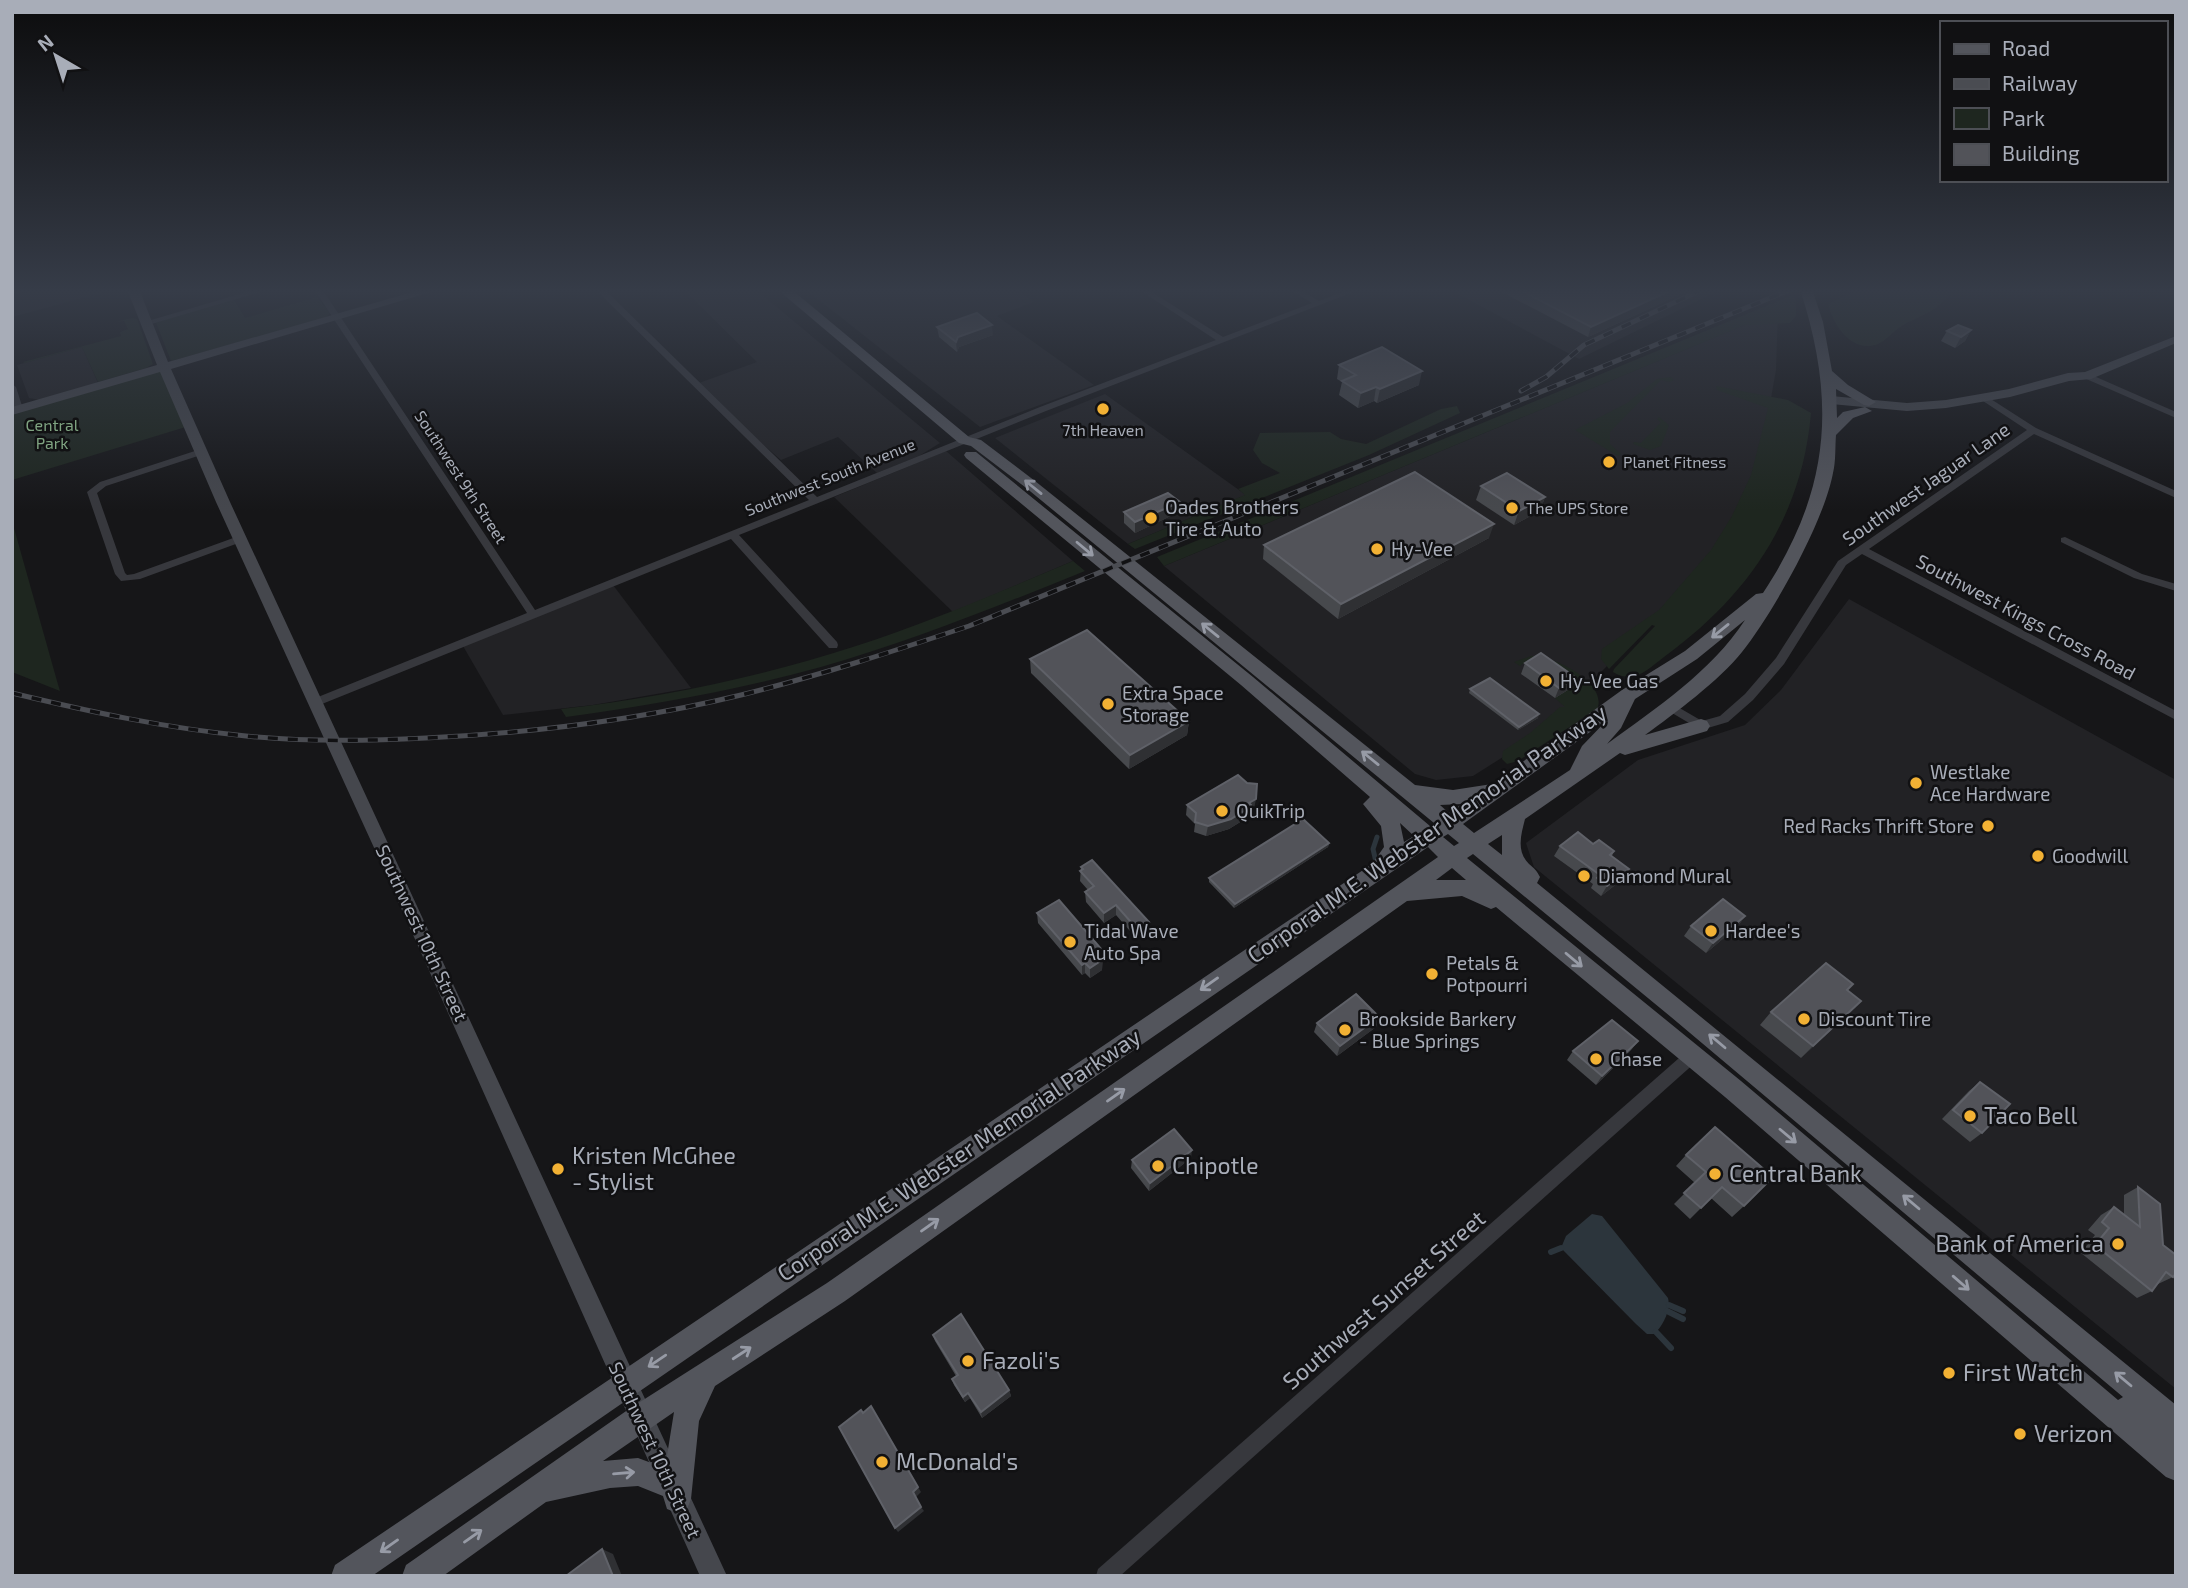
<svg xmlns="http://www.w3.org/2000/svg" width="2188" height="1588" viewBox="0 0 2188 1588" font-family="'Exo 2',sans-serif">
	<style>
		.built { fill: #222225 }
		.green { fill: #1e261f }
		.water { fill: #2c353c }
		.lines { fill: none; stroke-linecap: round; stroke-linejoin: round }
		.stream-far1 { stroke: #2c353c; stroke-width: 5 }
		.stream { stroke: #2c353c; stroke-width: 6 }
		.street { fill: #37383d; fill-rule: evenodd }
		.secondary { fill: #45474d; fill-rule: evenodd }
		.primary { fill: #53555c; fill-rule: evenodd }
		.rail-casing { stroke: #4a4c52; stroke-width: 5 }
		.rail { stroke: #111113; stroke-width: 3.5; stroke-dasharray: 10; stroke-linecap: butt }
		.wall { fill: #47494d }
		.shaded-wall { fill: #2f3033 }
		.building { fill: #525359; stroke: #5f6168; stroke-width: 2 }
		.oneway { stroke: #979ba6 }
		.poi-dot { fill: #f2b134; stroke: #111113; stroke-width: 2.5 }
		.labels { text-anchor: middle; stroke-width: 5; stroke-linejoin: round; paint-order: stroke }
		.far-park-label { font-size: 16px; fill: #7fa381; stroke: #111113 }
		.far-poi-label { font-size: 16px; fill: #a8adb8; stroke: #111113; text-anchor: start }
		.far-street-label { font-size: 16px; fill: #a8adb8; stroke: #111113 }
		.street-label { font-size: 19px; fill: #a8adb8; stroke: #111113 }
		.poi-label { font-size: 19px; fill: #a8adb8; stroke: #111113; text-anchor: start }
		.near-street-label { font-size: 23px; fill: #a8adb8; stroke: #111113 }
		.near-poi-label { font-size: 23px; fill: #a8adb8; stroke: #111113; text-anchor: start }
	</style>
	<rect width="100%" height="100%" fill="#161618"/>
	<g class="built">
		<polygon points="40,289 116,289 12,317 12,296"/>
		<polygon points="683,289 755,289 940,443 919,456 877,473 838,437 781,460 752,435 699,383 757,362"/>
		<polygon points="805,289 1016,289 1034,302 997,316 1094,385 980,427"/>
		<polygon points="1449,289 1722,289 1579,359"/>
		<polygon points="1778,311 1776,370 1761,455 1734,515 1712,550 1671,602 1561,712 1522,745 1473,776 1436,780 1415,774 1164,566"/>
		<polygon points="82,347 98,383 40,400 29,398 17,365"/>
		<polygon points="1105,394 1246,495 1128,544 995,438"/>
		<polygon points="946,451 1073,561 953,612 834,497"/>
		<polygon points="613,585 691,688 593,705 503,715 463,646"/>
		<polygon points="1849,599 2176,780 2176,1389 1534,867 1526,843 1638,760 1745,725 1781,690"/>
	</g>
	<g class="green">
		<path d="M1860 289H1952C1943 309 1922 315 1905 324 1895 329 1887 340 1878 344 1852 354 1833 325 1828 304Z"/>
		<polygon points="1793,295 1796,299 1796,316 1790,323 1745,325 1164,566 1157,557"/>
		<polygon points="317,297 330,313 326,318 171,361 155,320 233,298 245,318"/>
		<polygon points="132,318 137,319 153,364 146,368 98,382 82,347 25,363 23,362 121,336 120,332 128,329 124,321 115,322"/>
		<polygon points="163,368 189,426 12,480 12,411"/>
		<polygon points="1671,377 1674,380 1670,382 1661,380 1610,432 1610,444 1621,454 1618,456 1575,430 1627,403 1657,379"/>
		<path d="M1716 386 1788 400 1811 413C1802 518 1748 596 1664 657 1648 669 1634 685 1613 672L1614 669 1655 626 1652 625 1609 669 1601 659 1602 649 1659 610 1711 550 1732 516 1751 475 1768 408 1717 390Z"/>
		<polygon points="1457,406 1460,413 1369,455 1135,549 1128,544 1245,495 1238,489 1280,473 1262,463 1253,450 1260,433 1330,432 1341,439 1366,444 1441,409"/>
		<polygon points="1659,417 1669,425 1661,446 1650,450 1633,444 1634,442 1641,443 1661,422 1657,419"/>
		<polygon points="12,521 57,681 60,691 12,672"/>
		<path d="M1073 561 1085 571C998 606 912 641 821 667 738 690 652 705 566 717L561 709C660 698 761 677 856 646 930 622 1002 591 1073 561Z"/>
		<path d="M1531 656C1554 655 1609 684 1597 709L1518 761 1507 764 1502 759 1503 751 1530 733 1560 707H1565L1555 698 1570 688 1524 663 1520 666 1514 662Z"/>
	</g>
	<path class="water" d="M1592 1214 1602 1216 1668 1298C1671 1310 1663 1326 1654 1334H1647L1636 1324 1561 1248 1566 1236Z"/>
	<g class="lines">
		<polyline class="stream-far1" points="1376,862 1373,849 1377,837"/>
		<g class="stream">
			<polyline points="1551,1252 1561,1248"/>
			<polyline points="1669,1305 1683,1311"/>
			<polyline points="1667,1311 1683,1319"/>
			<polyline points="1656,1332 1671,1348"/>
		</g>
		<g class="street">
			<polygon points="28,289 27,291 12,294 12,290"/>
			<polygon points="257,289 270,289 148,325 141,323"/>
			<polygon points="314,289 322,289 535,610 809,500 595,289 604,289 817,497 1040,407 1216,340 1138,289 1147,289 1223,337 1312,303 1289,289 1299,289 1319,301 1350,289 1361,289 1046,411 739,535 837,642 838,645 837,648 829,648 731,539 317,706 311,702 313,699 527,613"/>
			<polygon points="2087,373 2176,412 2176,418 2084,378 2083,376"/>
			<polygon points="12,384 16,387 23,409 22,411 15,409 12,402"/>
			<polygon points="1983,394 2036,428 2176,491 2176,498 2034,434 1869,549 2176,711 2176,720 1862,554 1846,565 1784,664 1753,700 1728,722 1701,730 1667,710 1665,707 1667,704 1671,703 1702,721 1720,716 1745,694 1776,658 1838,561 2027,430 1980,399 1979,397"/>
			<polygon points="201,449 206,452 204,454 106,486 97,493 125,573 127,575 134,574 236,537 240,536 245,539 244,541 140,579 121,581 115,574 87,492 100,482"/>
			<polygon points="2065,537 2142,574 2176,584 2176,591 2134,578 2061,542 2061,538"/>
			<polygon points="1692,1049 1697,1051 1699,1056 1697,1061 1120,1576 1096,1576 1098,1569 1687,1051"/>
		</g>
		<g class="secondary">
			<polygon points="127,289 139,289 168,362 423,289 441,289 171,369 230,502 727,1576 700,1576 376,852 216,502 160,372 12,415 12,407 157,365"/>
			<polygon points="2176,336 2176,343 2091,379 2069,381 2010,397 1946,408 1907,411 1831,404 1825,400 1831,396 1907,403 1946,400 2009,389 2068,373 2085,372"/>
		</g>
		<path class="primary" d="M777 289H791L969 437 981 440 1035 481 1415 785 1453 790 1492 784 1622 690 1685 651 1756 594 1763 593C1830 491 1837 404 1800 289H1812L1823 322 1832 371 1848 385 1876 402 1869 406 1864 405 1836 389 1837 418 1843 412 1865 407 1872 411 1853 418 1836 435C1835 447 1836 461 1833 473 1824 522 1773 613 1742 652 1720 680 1674 714 1645 735L1701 719 1707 721 1710 726 1707 731 1625 755 1620 753 1525 819C1521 835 1516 851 1529 864 1534 868 1537 871 1540 877L1537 883 2176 1405V1481L2166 1477 1725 1097 1496 907 1491 909 1462 896 1407 901 845 1301 715 1386 699 1421 691 1499 687 1509 677 1513 667 1509 663 1496 638 1486 610 1488 546 1502 443 1576H402L406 1565 629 1409 827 1283 1438 857 1428 847 372 1576H331L335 1565 1372 864 1384 847 1381 826 1363 804 1370 797 1241 685 966 458 964 455 966 452H976L1253 677 1430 826 1434 823 1025 487 971 446 959 443ZM1745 620C1711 672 1656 708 1607 744L1621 728 1635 699 1697 659ZM1608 719 1582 746 1570 770 1474 833 1463 824ZM1462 804 1449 813 1440 805ZM1400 823 1414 836 1404 842ZM1448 834 1459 843 1454 846 1443 837ZM1502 835V855L1488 844ZM1473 854 1671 1017 2123 1397 2118 1400 1741 1081 1467 858ZM1452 868 1466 880H1436ZM674 1412 665 1468 638 1458 603 1461Z"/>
		<defs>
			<g id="rail">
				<polyline points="1521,391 1546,377 1584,345 1701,290"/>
				<path d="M12 693C91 712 165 728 246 736 306 742 367 741 426 738 532 733 638 720 741 695 818 676 894 651 969 626L1792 289"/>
			</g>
		</defs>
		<use href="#rail" class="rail-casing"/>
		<use href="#rail" class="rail"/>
	</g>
	<g class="wall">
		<polygon points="1496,289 1692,289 1588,337"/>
		<polygon points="937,327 993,335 959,347 957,352 939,337"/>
		<polygon points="1971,330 1965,341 1955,348 1941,341 1947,331"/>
		<polygon points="1339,365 1419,385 1377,403 1374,401 1358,408 1339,395 1342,382 1337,379"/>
		<polygon points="1481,486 1545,497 1540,511 1514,525 1476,500"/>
		<polygon points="1124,512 1179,512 1135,533 1124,523"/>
		<polygon points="1489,538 1338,619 1263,559 1264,545"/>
		<polygon points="1030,659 1189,721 1187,735 1129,769 1031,673"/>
		<polygon points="1525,663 1571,688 1555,698 1521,674"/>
		<polygon points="1470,689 1538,718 1518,730 1469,693"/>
		<polygon points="1187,805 1254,809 1250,811 1249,815 1245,819 1229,829 1206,836 1194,832 1195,824 1186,815"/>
		<polygon points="1329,843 1328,847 1234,908 1209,882 1209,878"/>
		<polygon points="1593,844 1614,851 1612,856 1629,869 1623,879 1601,896 1591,888 1593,884 1554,856 1560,846"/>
		<polygon points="1081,867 1149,922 1148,932 1137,939 1116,915 1104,923 1086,902 1085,892 1088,890 1080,881"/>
		<polygon points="1037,913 1103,951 1102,970 1090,978 1085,973 1082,975 1038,923"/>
		<polygon points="1745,916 1738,926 1706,953 1684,936 1691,926"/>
		<polygon points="1848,990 1849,1013 1801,1058 1760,1025 1771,1012"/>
		<polygon points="1379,1017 1376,1027 1337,1056 1314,1032 1317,1023"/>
		<polygon points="1638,1041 1631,1050 1596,1085 1567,1060 1573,1051"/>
		<polygon points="1980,1082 1982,1133 1970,1142 1942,1119 1969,1091"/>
		<polygon points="1686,1155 1744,1206 1732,1217 1711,1198 1690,1219 1674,1204 1695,1183 1676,1166"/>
		<polygon points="1191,1158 1149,1191 1131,1168 1132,1160"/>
		<polygon points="2138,1187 2163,1245 2173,1277 2158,1284 2152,1291 2137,1298 2081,1253 2095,1235 2088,1230 2101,1215 2114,1207 2124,1215 2124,1195"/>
		<polygon points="933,1335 1009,1390 1011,1396 982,1418 970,1398 965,1402 954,1385 952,1379 956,1376 935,1341"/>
	</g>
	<g class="shaded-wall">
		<polygon points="1674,289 1692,289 1588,337 1591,327"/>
		<polygon points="992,325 993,335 959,347 957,352 956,342 958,337"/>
		<polygon points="1971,330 1965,341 1955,348 1961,337"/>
		<polygon points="1422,371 1419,385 1377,403 1380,389"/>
		<polygon points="1376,387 1374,401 1358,408 1361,393"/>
		<polygon points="1545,497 1540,511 1514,525 1519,511"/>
		<polygon points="1180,502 1179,512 1135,533 1135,522"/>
		<polygon points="1494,524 1489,538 1338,619 1341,604"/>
		<polygon points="1575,677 1571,688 1555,698 1559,688"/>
		<polygon points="1539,714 1538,718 1518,730 1519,727"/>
		<polygon points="1189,721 1187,735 1129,769 1130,755"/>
		<polygon points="1256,799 1254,809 1250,811 1249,815 1245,819 1229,829 1206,836 1208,826"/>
		<polygon points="1329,843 1328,847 1234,908 1235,904"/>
		<polygon points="1629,869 1623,879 1601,896 1607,886"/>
		<polygon points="1116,905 1116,915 1104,923 1104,913"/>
		<polygon points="1745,916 1738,926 1706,953 1713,943"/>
		<polygon points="1149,922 1148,932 1137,939 1137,929"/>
		<polygon points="1103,951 1102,970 1090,978 1090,968 1098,955"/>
		<polygon points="1085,963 1085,973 1082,975 1082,965"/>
		<polygon points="1861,1001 1849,1013 1801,1058 1813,1046"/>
		<polygon points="1379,1017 1376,1027 1337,1056 1340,1046"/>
		<polygon points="1638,1041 1631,1050 1596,1085 1602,1076"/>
		<polygon points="1192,1150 1191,1158 1149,1191 1150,1183"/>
		<polygon points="1009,1390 1011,1396 982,1418 981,1412"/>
		<polygon points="968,1393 970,1398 965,1402 963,1397"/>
		<polygon points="918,1487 921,1492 916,1497 913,1492"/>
		<polygon points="921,1507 924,1511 898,1532 895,1528"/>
		<polygon points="602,1549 613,1554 622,1576 613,1576"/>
	</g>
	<g class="building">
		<polygon points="1518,289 1674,289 1591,327"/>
		<polygon points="977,313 992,325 958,337 956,342 937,327"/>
		<polygon points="1958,325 1971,330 1961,337 1947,331"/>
		<polygon points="1382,347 1422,371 1380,389 1376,387 1361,393 1342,381 1356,375 1339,365"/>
		<polygon points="1415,472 1494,524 1341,604 1264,545"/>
		<polygon points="1507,473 1545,497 1519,511 1481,486"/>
		<polygon points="1168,493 1180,502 1135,522 1124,512"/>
		<polygon points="1087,630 1189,721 1130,755 1030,659"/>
		<polygon points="1541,653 1575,677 1559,688 1525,663"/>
		<polygon points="1490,678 1539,714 1519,727 1470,689"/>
		<polygon points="1238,775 1247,783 1257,784 1256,799 1249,803 1251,805 1247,809 1231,819 1208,826 1195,822 1196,813 1187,805"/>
		<polygon points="1303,819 1329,843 1235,904 1209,878"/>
		<polygon points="1578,832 1593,844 1599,840 1614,851 1610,855 1629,869 1607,886 1597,878 1600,875 1560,846"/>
		<polygon points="1092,860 1149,922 1137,929 1116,905 1104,913 1085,892 1094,886 1080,871 1083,869 1081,867"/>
		<polygon points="1723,899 1745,916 1713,943 1691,926"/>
		<polygon points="1059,900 1103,951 1098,955 1102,960 1090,968 1085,963 1082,965 1037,913"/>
		<polygon points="1826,963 1853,984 1847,990 1861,1001 1813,1046 1771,1012"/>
		<polygon points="1356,994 1379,1017 1340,1046 1317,1023"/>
		<polygon points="1612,1020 1638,1041 1602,1076 1573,1051"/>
		<polygon points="1980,1082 2010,1104 1982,1133 1953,1110"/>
		<polygon points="1715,1127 1773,1177 1744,1206 1722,1187 1701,1208 1684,1193 1706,1172 1686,1155"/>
		<polygon points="1174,1129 1192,1150 1150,1183 1132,1160"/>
		<polygon points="2138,1187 2160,1204 2163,1245 2176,1255 2176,1273 2173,1277 2166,1272 2152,1291 2095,1245 2109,1228 2102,1222 2114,1207 2140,1227"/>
		<polygon points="961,1314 1009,1390 981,1412 968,1393 963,1397 952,1379 958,1375 933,1335"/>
		<polygon points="871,1406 918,1487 913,1492 921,1507 895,1528 839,1427 861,1410 863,1413"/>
		<polygon points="602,1549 613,1576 566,1576"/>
	</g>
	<defs><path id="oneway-shaft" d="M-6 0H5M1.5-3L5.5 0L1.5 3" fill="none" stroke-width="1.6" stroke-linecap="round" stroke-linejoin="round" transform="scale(1.75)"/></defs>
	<g class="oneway">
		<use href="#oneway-shaft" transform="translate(1033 487) rotate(-141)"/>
		<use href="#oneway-shaft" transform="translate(1085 549) rotate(40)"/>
		<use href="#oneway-shaft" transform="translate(1210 630) rotate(-141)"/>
		<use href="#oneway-shaft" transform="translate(1720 631) rotate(141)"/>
		<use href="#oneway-shaft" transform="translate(1370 758) rotate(-141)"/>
		<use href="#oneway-shaft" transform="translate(1574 960) rotate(40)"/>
		<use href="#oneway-shaft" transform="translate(1209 984) rotate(145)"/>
		<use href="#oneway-shaft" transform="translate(1717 1041) rotate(-140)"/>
		<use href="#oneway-shaft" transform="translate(1116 1095) rotate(-35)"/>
		<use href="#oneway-shaft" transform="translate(1788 1136) rotate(40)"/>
		<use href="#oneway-shaft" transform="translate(1911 1202) rotate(-140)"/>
		<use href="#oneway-shaft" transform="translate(930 1225) rotate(-35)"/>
		<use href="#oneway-shaft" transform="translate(1961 1283) rotate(41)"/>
		<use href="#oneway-shaft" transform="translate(742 1353) rotate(-33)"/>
		<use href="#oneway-shaft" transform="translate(657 1361) rotate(146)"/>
		<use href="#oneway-shaft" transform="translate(2123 1379) rotate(-140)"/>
		<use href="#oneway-shaft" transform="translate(624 1473) rotate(-5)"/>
		<use href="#oneway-shaft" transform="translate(473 1536) rotate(-35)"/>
		<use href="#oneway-shaft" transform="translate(389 1546) rotate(145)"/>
	</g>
	<linearGradient id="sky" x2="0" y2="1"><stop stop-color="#0c0c0d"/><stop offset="0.57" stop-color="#363c48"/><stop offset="1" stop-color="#363c48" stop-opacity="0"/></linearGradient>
	<rect width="2188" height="511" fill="url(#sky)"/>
	<g class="poi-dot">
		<circle cx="1103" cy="409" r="7"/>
		<circle cx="1609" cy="462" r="7"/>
		<circle cx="1512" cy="508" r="7"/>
		<circle cx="1151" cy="518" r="7"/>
		<circle cx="1377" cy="549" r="7"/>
		<circle cx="1546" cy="681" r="7"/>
		<circle cx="1108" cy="704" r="7"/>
		<circle cx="1916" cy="783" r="7"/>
		<circle cx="1222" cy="811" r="7"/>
		<circle cx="1988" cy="826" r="7"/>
		<circle cx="2038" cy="856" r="7"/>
		<circle cx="1584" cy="876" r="7"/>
		<circle cx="1711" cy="931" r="7"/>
		<circle cx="1070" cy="942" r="7"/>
		<circle cx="1432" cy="974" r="7"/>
		<circle cx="1804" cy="1019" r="7"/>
		<circle cx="1345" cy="1030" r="7"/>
		<circle cx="1596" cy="1059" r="7"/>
		<circle cx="1970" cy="1116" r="7"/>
		<circle cx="1158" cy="1166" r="7"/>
		<circle cx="558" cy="1169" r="7"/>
		<circle cx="1715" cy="1174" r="7"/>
		<circle cx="2118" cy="1244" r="7"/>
		<circle cx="968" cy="1361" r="7"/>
		<circle cx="1949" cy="1373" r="7"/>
		<circle cx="2020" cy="1434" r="7"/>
		<circle cx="882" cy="1462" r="7"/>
	</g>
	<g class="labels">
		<g class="far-park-label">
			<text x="52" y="431">Central<tspan x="52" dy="18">Park</tspan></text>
		</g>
		<g class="far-poi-label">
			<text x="1103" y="436" text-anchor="middle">7th Heaven</text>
			<text x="1623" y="468">Planet Fitness</text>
			<text x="1526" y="514">The UPS Store</text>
		</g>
		<g class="far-street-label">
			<text transform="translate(461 477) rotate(57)" y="6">Southwest 9th Street</text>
			<text transform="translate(830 477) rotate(-22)" y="6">Southwest South Avenue</text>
		</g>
		<g class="street-label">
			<text transform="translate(1926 484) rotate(-35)" y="7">Southwest Jaguar Lane</text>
			<text transform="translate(2026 617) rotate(28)" y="7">Southwest Kings Cross Road</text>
			<text transform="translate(422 933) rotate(65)" y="7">Southwest 10th Street</text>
			<text transform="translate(655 1450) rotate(65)" y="7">Southwest 10th Street</text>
		</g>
		<g class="poi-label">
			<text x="1165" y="514">Oades Brothers<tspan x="1165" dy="22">Tire &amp; Auto</tspan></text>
			<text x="1391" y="556">Hy-Vee</text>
			<text x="1560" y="688">Hy-Vee Gas</text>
			<text x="1122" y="700">Extra Space<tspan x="1122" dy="22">Storage</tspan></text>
			<text x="1930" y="779">Westlake<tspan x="1930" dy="22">Ace Hardware</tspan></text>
			<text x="1236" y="818">QuikTrip</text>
			<text x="1974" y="833" text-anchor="end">Red Racks Thrift Store</text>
			<text x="2052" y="863">Goodwill</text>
			<text x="1598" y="883">Diamond Mural</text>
			<text x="1084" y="938">Tidal Wave<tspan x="1084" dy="22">Auto Spa</tspan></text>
			<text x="1725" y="938">Hardee's</text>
			<text x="1446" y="970">Petals &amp;<tspan x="1446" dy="22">Potpourri</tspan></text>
			<text x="1359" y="1026">Brookside Barkery<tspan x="1359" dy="22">- Blue Springs</tspan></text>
			<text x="1818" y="1026">Discount Tire</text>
			<text x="1610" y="1066">Chase</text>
		</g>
		<g class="near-street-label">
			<text transform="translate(1427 834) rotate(-35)" y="8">Corporal M.E. Webster Memorial Parkway</text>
			<text transform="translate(959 1155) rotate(-34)" y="8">Corporal M.E. Webster Memorial Parkway</text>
			<text transform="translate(1384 1300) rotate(-41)" y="8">Southwest Sunset Street</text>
		</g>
		<g class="near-poi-label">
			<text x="1984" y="1124">Taco Bell</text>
			<text x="572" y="1164">Kristen McGhee<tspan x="572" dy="26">- Stylist</tspan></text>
			<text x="1172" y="1174">Chipotle</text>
			<text x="1729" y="1182">Central Bank</text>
			<text x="2104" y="1252" text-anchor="end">Bank of America</text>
			<text x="982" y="1369">Fazoli's</text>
			<text x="1963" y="1381">First Watch</text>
			<text x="2034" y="1442">Verizon</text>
			<text x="896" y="1470">McDonald's</text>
		</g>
	</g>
	<rect width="2188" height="1588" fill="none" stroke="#a8adb8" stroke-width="28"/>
	<rect x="1940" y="21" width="228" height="161" fill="#111113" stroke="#4d4f55" stroke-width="2"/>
	<rect x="1954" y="44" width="35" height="10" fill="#53555c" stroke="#4d4f55" stroke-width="2"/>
	<text x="2002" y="56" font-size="21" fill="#a8adb8">Road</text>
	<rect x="1954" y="79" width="35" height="10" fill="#4a4c52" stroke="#4d4f55" stroke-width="2"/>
	<text x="2002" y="91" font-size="21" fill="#a8adb8">Railway</text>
	<rect x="1954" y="108" width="35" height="21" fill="#1e261f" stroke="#4d4f55" stroke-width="2"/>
	<text x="2002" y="126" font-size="21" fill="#a8adb8">Park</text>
	<rect x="1954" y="144" width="35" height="21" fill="#525359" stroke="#4d4f55" stroke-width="2"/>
	<text x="2002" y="161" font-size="21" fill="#a8adb8">Building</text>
	<g transform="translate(56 56) rotate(321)" stroke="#111113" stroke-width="5" paint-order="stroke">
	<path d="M0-5L12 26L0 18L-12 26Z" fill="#a8adb8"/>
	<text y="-10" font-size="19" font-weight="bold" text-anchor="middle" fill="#a8adb8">N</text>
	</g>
</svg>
